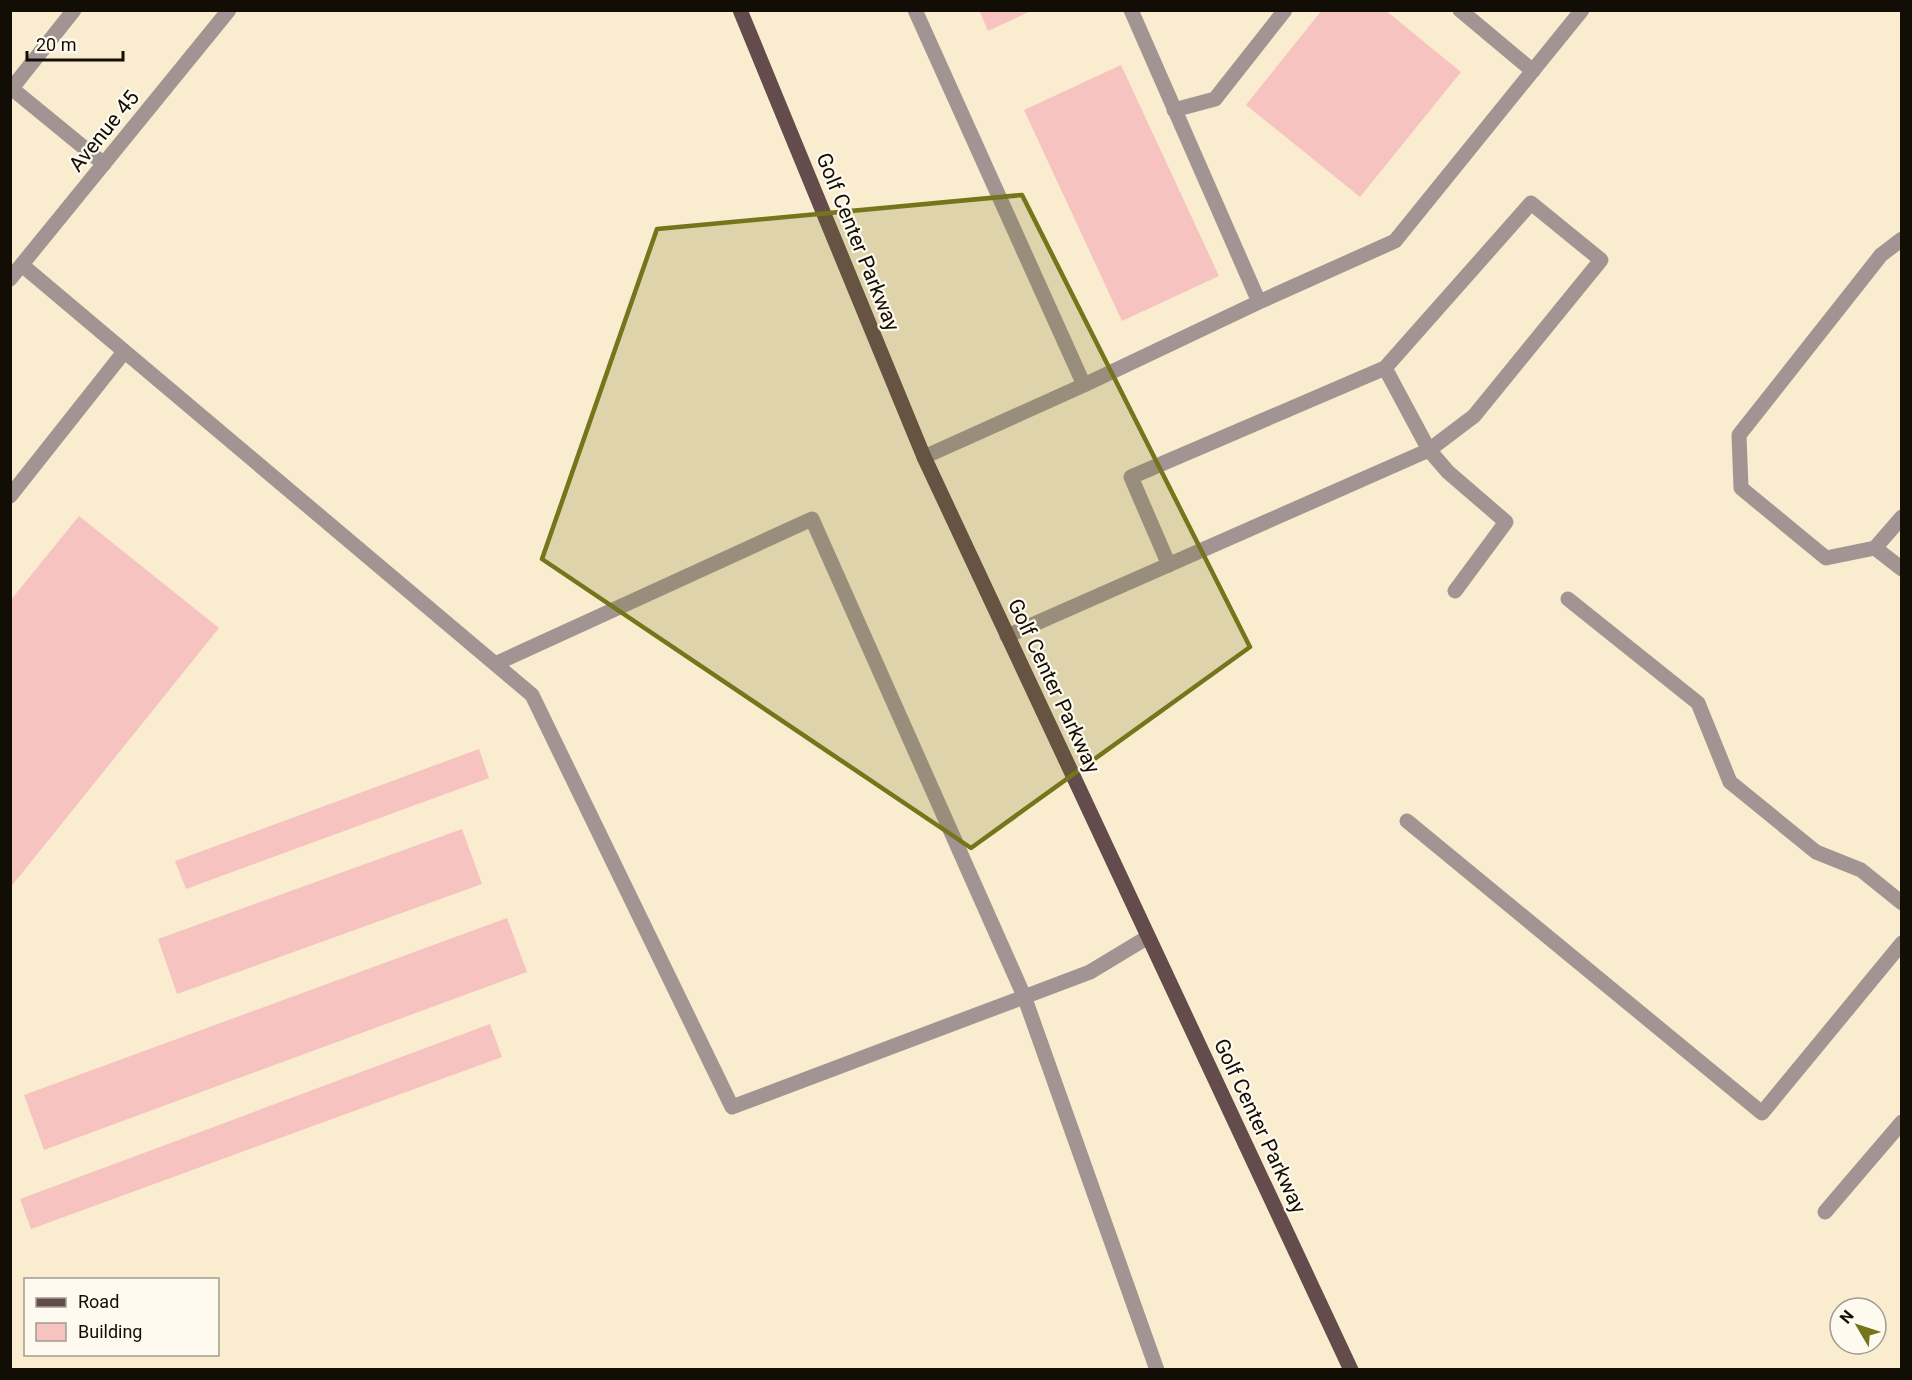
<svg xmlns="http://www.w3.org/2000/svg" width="1912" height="1380" font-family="Roboto,sans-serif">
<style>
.building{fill:#f6c3c0}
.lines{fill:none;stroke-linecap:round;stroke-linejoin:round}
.service{stroke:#a39494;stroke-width:15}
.tertiary{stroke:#a39494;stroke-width:15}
.primary{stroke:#644b4c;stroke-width:15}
.marked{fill:#75751b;fill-opacity:0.2;stroke:#75751b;stroke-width:4.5;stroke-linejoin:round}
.labels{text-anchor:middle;stroke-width:4.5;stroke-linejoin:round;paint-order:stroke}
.street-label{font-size:21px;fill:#120e05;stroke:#fffaef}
</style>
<rect width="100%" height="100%" fill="#f9eccf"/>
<!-- building -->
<path class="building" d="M979,10h54l-45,21z
M1322,10h63l76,62 -101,125 -114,-92z
M1121,65l98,211 -97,45 -98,-211z
M79,516l140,112 -209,260v-287z
M479,749l10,29 -303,111 -11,-28z
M462,829l20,55 -305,110 -19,-55z
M507,918l20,54 -483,178 -20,-55z
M490,1024l12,33 -471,172 -11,-30z"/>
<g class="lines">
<!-- service -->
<path class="service" d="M915,10l169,375 175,-83
M1131,10l128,292 136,-61 187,-231
M1460,10l73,61
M10,87l94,77
M12,88l62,-78
M1174,110l41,-11 70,-89
M1902,239l-21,16 -142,180 2,53 85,70 49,-10 27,-31
M22,265l510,430 200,412 358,-135 58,-35
M1385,368l44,82 19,22 58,50 -51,69
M924,457l160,-72
M10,496l114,-144
M1875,548l27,21
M1568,599l130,104 32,79 86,70 45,18 41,33
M1007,636l422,-186 45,-34 127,-156 -70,-57 -146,165 -254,109 38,88
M495,664l317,-145 212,477 133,374
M1407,821l355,292 140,-170
M1825,1212l77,-90"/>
<!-- tertiary -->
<path class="tertiary" d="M10,279l219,-269"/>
<!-- primary -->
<path class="primary" d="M740,10l184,447 427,913"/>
</g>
<!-- marked area -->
<path class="marked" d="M1022,195l228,452 -279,201 -429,-289 115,-330z"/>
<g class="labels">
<!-- street labels -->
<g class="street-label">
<text transform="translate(104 131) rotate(-51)" y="7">Avenue 45</text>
<text transform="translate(858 242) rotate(68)" y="7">Golf Center Parkway</text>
<text transform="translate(1054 686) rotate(65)" y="7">Golf Center Parkway</text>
<text transform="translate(1260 1126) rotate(65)" y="7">Golf Center Parkway</text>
</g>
</g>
<!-- border -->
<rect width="1912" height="1380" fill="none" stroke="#120e05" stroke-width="24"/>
<!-- legend -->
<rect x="24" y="1278" width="195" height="78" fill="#fffaef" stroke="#a09c91" stroke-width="1.5"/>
<rect x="36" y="1298" width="30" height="9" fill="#644b4c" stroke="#a09c91" stroke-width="1.5"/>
<text x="78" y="1308" font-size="18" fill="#120e05">Road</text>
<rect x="36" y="1323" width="30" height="18" fill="#f6c3c0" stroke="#a09c91" stroke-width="1.5"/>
<text x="78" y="1338" font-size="18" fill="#120e05">Building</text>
<!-- north arrow -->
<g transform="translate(1858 1326) rotate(309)"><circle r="28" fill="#fffaef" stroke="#a09c91" stroke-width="1.5"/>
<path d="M0-4.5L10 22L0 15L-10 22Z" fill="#75751b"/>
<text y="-9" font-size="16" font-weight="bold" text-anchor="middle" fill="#120e05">N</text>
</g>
<!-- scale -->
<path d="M27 51v9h96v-9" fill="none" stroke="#120e05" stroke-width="3"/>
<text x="36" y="51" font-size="18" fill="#120e05" stroke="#fffaef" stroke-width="4.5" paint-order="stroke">20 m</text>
</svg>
